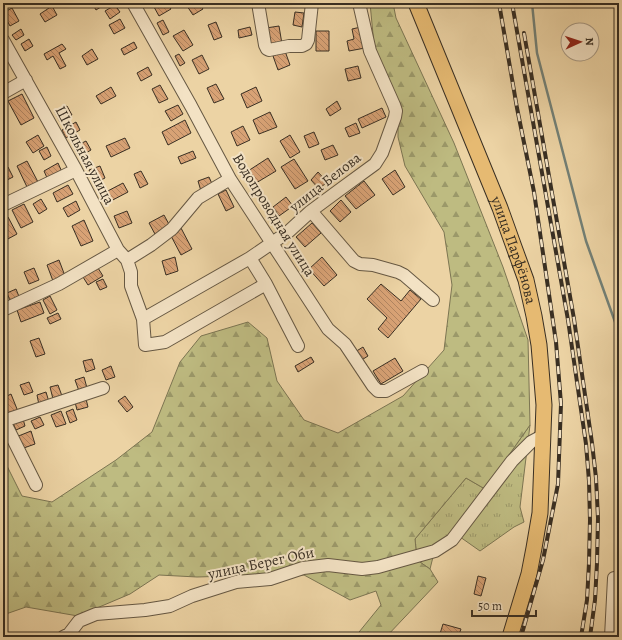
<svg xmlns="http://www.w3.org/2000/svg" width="622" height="640" font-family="Alegreya,serif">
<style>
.grass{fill:url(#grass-tufts);stroke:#7c7552}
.forest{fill:url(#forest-firs);stroke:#7c7552}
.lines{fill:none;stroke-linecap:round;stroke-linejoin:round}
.stream{stroke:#738076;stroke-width:2.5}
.building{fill:url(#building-back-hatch);stroke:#392f23}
.minor-casing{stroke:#665843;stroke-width:14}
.major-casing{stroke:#392f23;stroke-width:17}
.minor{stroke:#f3e2c4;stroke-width:12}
.major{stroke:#e6ba72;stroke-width:15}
.rail-casing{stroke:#392f23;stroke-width:4}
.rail{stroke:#f3e2c4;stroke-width:2.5;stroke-dasharray:8;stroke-linecap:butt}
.labels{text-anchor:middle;stroke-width:4;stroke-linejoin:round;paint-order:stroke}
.street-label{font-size:15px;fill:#392f23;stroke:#f3e2c4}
</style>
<defs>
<pattern id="grass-tufts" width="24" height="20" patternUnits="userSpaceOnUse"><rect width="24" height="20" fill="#bebb81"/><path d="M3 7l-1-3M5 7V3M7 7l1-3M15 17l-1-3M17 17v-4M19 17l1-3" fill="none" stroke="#9b9869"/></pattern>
<pattern id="forest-firs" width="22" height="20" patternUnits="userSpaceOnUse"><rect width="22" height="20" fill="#bebb81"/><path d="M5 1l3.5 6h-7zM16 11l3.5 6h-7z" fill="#9b9869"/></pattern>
<pattern id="building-back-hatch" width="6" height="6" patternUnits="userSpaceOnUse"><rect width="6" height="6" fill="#d8a275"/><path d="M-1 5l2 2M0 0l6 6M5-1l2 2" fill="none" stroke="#b08460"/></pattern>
</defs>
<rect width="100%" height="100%" fill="#ecd3a4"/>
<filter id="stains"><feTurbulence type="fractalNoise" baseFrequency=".005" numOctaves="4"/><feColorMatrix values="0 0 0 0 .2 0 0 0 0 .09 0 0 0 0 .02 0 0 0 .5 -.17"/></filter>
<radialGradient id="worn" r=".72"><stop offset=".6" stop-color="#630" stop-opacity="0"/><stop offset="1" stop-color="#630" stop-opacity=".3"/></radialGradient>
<!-- grass -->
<path class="grass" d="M530,425l-10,82 4,15 -10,5 -34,24 -27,-19 -17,13 -6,24 -13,-9 -2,-21 51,-61 19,11z"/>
<!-- forest -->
<path class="forest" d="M370,3h23l3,15 58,125 49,124 25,73 2,85 -45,64 -19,-11 -51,61 2,21 13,9 8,13 -52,55h-31l26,-32 -5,-14 -26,9 -46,-25h-41l-66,2 -38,-2 -29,19 -52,22 -52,-9 -23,8v-157l19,38 30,6 64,-42 36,-28 28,-70 21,-26 47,-14 19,16 10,43 27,39 34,13 65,-37 41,-46 8,-65 -8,-53 -39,-66 -7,-29v-28l-23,-54z"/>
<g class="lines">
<!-- stream -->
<path class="stream" d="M532,3l5,50 49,188 33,92"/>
</g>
<!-- building -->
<path class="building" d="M92,3h15l-11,7z
M161,3h6l4,6 -12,7 -5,-9z
M192,3h7l4,6 -10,6 -6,-9z
M115,5l5,7 -10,7 -5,-8z
M52,6l5,9 -12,7 -5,-8z
M12,8l7,13 -9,5 -7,-13z
M295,12l9,1 -2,14 -9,-2z
M120,19l5,9 -11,6 -5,-9z
M163,20l6,12 -6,3 -6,-12z
M216,22l6,15 -8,3 -6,-15z
M279,26l3,18 -13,3 -3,-19z
M250,27l2,8 -13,3 -1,-8z
M361,27l4,21 -16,3 -2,-10 7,-2 -2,-10z
M21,29l3,6 -8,5 -4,-5z
M184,30l9,15 -10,6 -10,-15z
M316,31h13v20h-13z
M29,39l4,7 -8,5 -4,-7z
M134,42l3,6 -13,7 -3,-6z
M62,44l4,5 -7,4 7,13 -6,3 -7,-13 -6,4 -3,-6z
M92,49l6,10 -11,6 -5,-9z
M285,51l5,14 -12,5 -5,-14z
M179,54l6,9 -5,3 -5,-10z
M202,55l7,14 -10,5 -7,-14z
M358,66l3,12 -13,3 -3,-12z
M148,67l4,8 -11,6 -4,-8z
M216,84l8,15 -10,4 -7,-15z
M160,85l8,14 -9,4 -7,-14z
M111,87l5,9 -15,8 -5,-8z
M256,87l6,14 -15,7 -6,-14z
M22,94l12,24 -13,7 -13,-24z
M337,101l4,8 -11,7 -4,-7z
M178,105l5,9 -12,7 -6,-10z
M67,106l5,9 -12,7 -5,-10z
M382,108l4,9 -24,11 -4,-9z
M270,112l7,15 -18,7 -6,-14z
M185,120l6,13 -23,12 -6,-13z
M76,122l4,8 -14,8 -4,-8z
M356,123l4,10 -11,4 -4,-9z
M243,126l7,14 -13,6 -6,-14z
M314,132l5,12 -10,4 -5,-12z
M38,135l6,11 -11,7 -7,-11z
M290,135l10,17 -10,6 -10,-17z
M125,138l5,10 -19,9 -5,-11z
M86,141l5,9 -12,7 -5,-10z
M333,145l5,10 -13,5 -4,-10z
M47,147l4,9 -7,4 -5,-9z
M193,151l3,7 -15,6 -3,-7z
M268,158l8,13 -20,12 -8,-12z
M294,159l14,22 -13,8 -14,-22z
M27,161l11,21 -11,5 -10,-21z
M58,163l4,9 -14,8 -4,-9z
M100,166l5,12 -10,5 -6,-13z
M8,167l5,10 -10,5v-12z
M395,170l10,17 -12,8 -11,-16z
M141,171l7,13 -8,4 -6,-14z
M318,172l9,10 -8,7 -8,-9z
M209,177l4,9 -12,5 -3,-10z
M364,181l11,14 -19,14 -11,-13z
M123,183l5,9 -21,11 -5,-9z
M68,185l5,9 -16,8 -4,-9z
M226,190l8,17 -8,4 -8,-17z
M286,197l7,9 -14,10 -6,-9z
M41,199l6,10 -8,5 -6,-10z
M341,200l10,12 -11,10 -10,-11z
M76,201l4,9 -12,7 -5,-9z
M24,204l9,18 -12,6 -9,-18z
M127,211l5,12 -13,5 -5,-12z
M164,215l7,13 -15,8 -7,-13z
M8,217l9,17 -11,6 -3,-6v-14z
M84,220l9,21 -12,5 -9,-20z
M312,223l9,10 -16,14 -9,-10z
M181,228l11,21 -11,6 -11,-21z
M175,257l3,14 -12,4 -4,-14z
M322,257l15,18 -13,11 -15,-17z
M59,260l6,16 -12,5 -6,-16z
M34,268l5,12 -10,4 -5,-12z
M98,268l5,8 -15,9 -5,-8z
M103,279l4,8 -7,3 -4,-8z
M381,284l20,17 9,-11 11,9 -33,39 -10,-9 9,-11 -20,-19z
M16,289l4,10 -9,4 -4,-10z
M50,296l7,14 -7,4 -7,-14z
M40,302l4,11 -23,9 -4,-12z
M58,313l3,6 -11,5 -3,-6z
M39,338l6,16 -9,3 -6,-16z
M363,347l5,9 -8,5 -5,-9z
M311,357l3,5 -16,10 -3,-6z
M395,358l8,13 -22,13 -8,-13z
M92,359l3,10 -9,3 -3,-11z
M111,366l4,11 -9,3 -4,-10z
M84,377l3,11 -8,3 -4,-11z
M29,382l4,10 -9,3 -4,-10z
M58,385l4,11 -9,3 -3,-12z
M46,392l3,10 -10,3 -2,-10z
M11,394l8,20 -11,4 -5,-12v-8z
M125,396l8,11 -6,5 -9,-11z
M86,399l2,8 -11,3 -2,-8z
M73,409l4,11 -7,3 -4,-11z
M61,411l5,13 -10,3 -5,-12z
M40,417l4,8 -9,4 -4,-8z
M23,419l2,7 -9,4 -3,-7z
M31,431l4,13 -14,5 -5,-12z
M478,576l8,2 -5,18 -7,-2z
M443,624l18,5 -3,8h-19z"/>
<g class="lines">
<defs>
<path id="minor" d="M133,3l58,103 39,73 98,150 17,15 28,42 5,5h8l36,-20
M258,3l7,42 2,4 2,1 20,-4h13l4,-2 2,-4 4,-37
M3,40l73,130 42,80 9,10 4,12v14l12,33 107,-61 38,-26 23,-21 27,-20 37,-27 7,-11 13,-36 1,-6 -2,-6 -24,-54 -11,-48
M3,93l23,-13
M3,205l73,-35
M311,211l43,50 6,3 13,1 25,7 6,3 29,25
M250,258l16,26 32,62
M127,260l24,-15 21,-16 26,-31 32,-19
M3,310l56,-26 59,-34
M143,319l2,26 20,-3 101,-58
M3,419l33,66
M3,421l100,-33
M63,637l6,-3 10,-13 17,-7 49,-4 25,-4 22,-10 44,-14 34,-3 33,-11 25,-3 34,4 16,-2 57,-16 17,-11 60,-79 19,-19 13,-7
M611,637l3,-59"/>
<g id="major">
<path id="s1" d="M416,3l84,205 14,39 12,33 8,36 5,29 5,60 -4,108 -6,35 -5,26 -19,63"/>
</g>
</defs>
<!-- minor casing -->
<use href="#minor" class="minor-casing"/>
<!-- major casing -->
<use href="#major" class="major-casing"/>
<!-- minor -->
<use href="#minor" class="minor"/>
<!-- major -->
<use href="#major" class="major"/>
<defs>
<path id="rail" d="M499,3l18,105 17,84 22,150 5,62 -3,80 -15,76 -22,77
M512,3l56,317 18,124 3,37 1,39 -1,43 -2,37 -6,37
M524,33l50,286 18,124 4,35 2,40 -1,45 -2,37 -5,37"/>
</defs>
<!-- rail casing -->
<use href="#rail" class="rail-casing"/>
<!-- rail -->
<use href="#rail" class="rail"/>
</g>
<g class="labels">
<!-- street labels -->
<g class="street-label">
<text transform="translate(85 155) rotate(62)" y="5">Школьная улица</text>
<text transform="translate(325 182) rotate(-38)" y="5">улица Белова</text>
<text transform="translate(274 215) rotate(58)" y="5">Водопроводная улица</text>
<text dy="5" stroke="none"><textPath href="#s1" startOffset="266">улица Парфёнова</textPath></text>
<text transform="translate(261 563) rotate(-12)" y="5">улица Берег Оби</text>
</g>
</g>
<!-- margin -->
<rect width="622" height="640" fill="none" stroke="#ecd3a4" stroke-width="16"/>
<rect x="4" y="4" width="614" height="632" fill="none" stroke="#392f23" stroke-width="2"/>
<rect x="8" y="8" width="606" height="624" fill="none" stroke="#392f23"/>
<!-- north arrow -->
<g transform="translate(580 42) rotate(87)"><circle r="19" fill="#f3e2c4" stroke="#a99a84"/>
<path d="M0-3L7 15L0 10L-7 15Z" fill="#8f2418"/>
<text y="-6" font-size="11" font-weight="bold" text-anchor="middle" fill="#392f23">N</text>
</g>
<!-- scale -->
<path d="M472 610v6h64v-6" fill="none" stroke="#392f23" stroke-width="2"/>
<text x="478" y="610" font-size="12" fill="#392f23" stroke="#f3e2c4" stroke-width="3" paint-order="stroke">50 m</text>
<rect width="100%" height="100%" filter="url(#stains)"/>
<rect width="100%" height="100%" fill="url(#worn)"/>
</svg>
